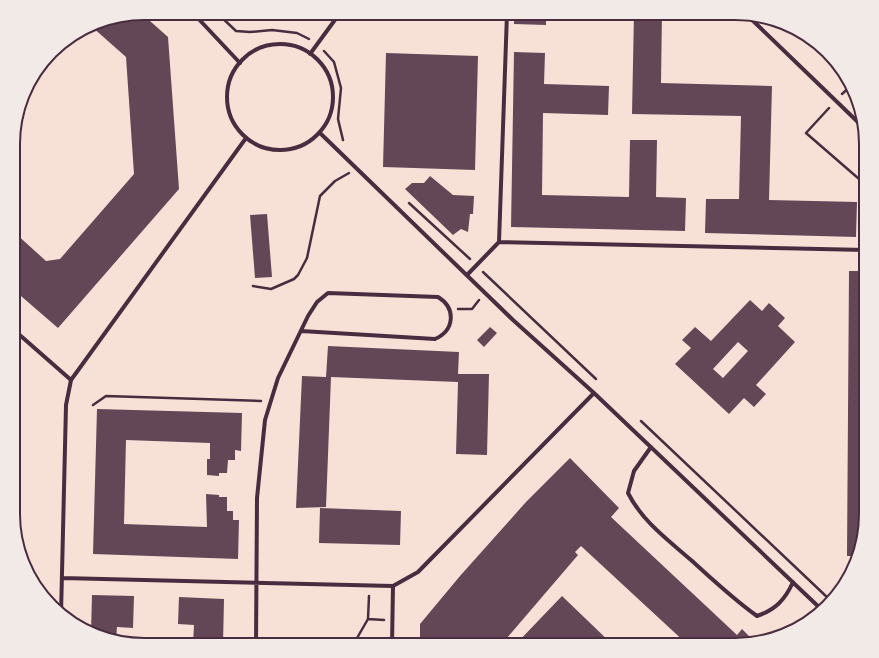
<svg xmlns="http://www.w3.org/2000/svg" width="879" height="658" font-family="'PT Sans',sans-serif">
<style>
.building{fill:#644757;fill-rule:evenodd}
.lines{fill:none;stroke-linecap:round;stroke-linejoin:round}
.path{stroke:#4a2c40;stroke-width:2.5}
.minor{stroke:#4a2c40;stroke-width:4}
.rim{fill:none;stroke:#4a2c40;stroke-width:2}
</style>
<rect width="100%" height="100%" fill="#f7e1d7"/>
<!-- building -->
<path class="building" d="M141,13l27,24 11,152 -121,139 -44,-38v-58l32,29 14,-2 74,-85 -8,-117 -35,-31 10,-6z
M514,13h32v12l-32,-1z
M634,13h28l-1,70 111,3 -3,114 88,2 -1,35 -151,-4 1,-34h33l2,-83 -109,-2z
M514,52l31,1 -1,31 65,2 -1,29 -65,-2 -1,82 87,2 1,-57h27l-1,57 30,1 -1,33 -174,-4z
M386,53l92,3 -3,114 -92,-3z
M430,176l23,19 21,1 -1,18h-3l-2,18 -7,-3 -8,6 -48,-46 7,-6h12z
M267,214l5,63 -17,1 -5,-63z
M849,271h17v252l-8,33h-11z
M750,300l12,11 7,-8 16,15 -7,8 17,16 -39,43 10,9 -12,13 -10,-9 -15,16 -54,-50 16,-16 -9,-8 13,-13 16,14zM738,342l10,9 -25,27 -10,-9z
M490,327l7,6 -13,14 -7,-7z
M328,346l131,6 -1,22h31l-2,81 -31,-1 2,-72 -127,-5 -5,130 -30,1 6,-132 24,1z
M97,409l145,4 -1,38 -6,-1v10h-7l-1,13h-8v3l-12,-1v-16h3v-16l-84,-3 -2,84 83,3 -1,-33 13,1v2h8v14h6v9h6l-1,39 -145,-5z
M570,458l49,50 -8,9 126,118 5,-6 12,12 -19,4h-47l-107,-99 -6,6 3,3 -77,90h-81v-21l40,-48 66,-74z
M320,508l81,3 -1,34 -81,-2z
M92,595l42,1 -1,32 -16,-1 -1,13 -25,-7z
M562,596l51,49h-98z
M179,597l45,2 -1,46h-30l1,-20 -16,-1z"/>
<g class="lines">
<!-- path -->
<path class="path" d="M217,13l19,18 14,1 22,-2 25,3 12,6
M324,51l10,11 7,26 -3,31 5,21
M842,94l10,-9
M829,108l-23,25 60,52
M409,203l61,56
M483,272l113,107
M253,286l18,3 23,-10 4,-4 9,-17 13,-62 15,-15 14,-8
M458,309h14l7,-9
M93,405l13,-9 155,5
M641,421l188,178
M369,596l-1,23 16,1
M829,599l6,-1
M353,645l15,-26"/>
<!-- minor -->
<path class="minor" d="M193,13l47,50
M746,14l116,112
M227 97a53 53 0 1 1 106 0a53 53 0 1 1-106 0Z
M310,54l30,-41
M320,133l193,187 81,73 228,217
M499,242l367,8
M467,275l32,-33 8,-229
M14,330l57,50
M651,447l-17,24 -6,22c14,28 40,47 63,67 21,19 42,39 66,56 18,-6 28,-16 36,-34
M62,578l331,8 25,-14 176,-179
M61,615l5,-210 5,-25 175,-242
M256,645l1,-147 8,-78 13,-42 30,-62 9,-14 11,-9 110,4c18,11 17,33 -3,42l-134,-8
M392,645l1,-59"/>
</g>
<!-- crop -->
<path d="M0 0H879V658H0ZM144 20H735A124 124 0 0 1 859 144V514A124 124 0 0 1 735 638H144A124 124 0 0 1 20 514V144A124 124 0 0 1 144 20Z" fill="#f1eae7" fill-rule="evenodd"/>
<path class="rim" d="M144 20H735A124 124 0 0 1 859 144V514A124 124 0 0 1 735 638H144A124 124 0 0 1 20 514V144A124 124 0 0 1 144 20Z"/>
</svg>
